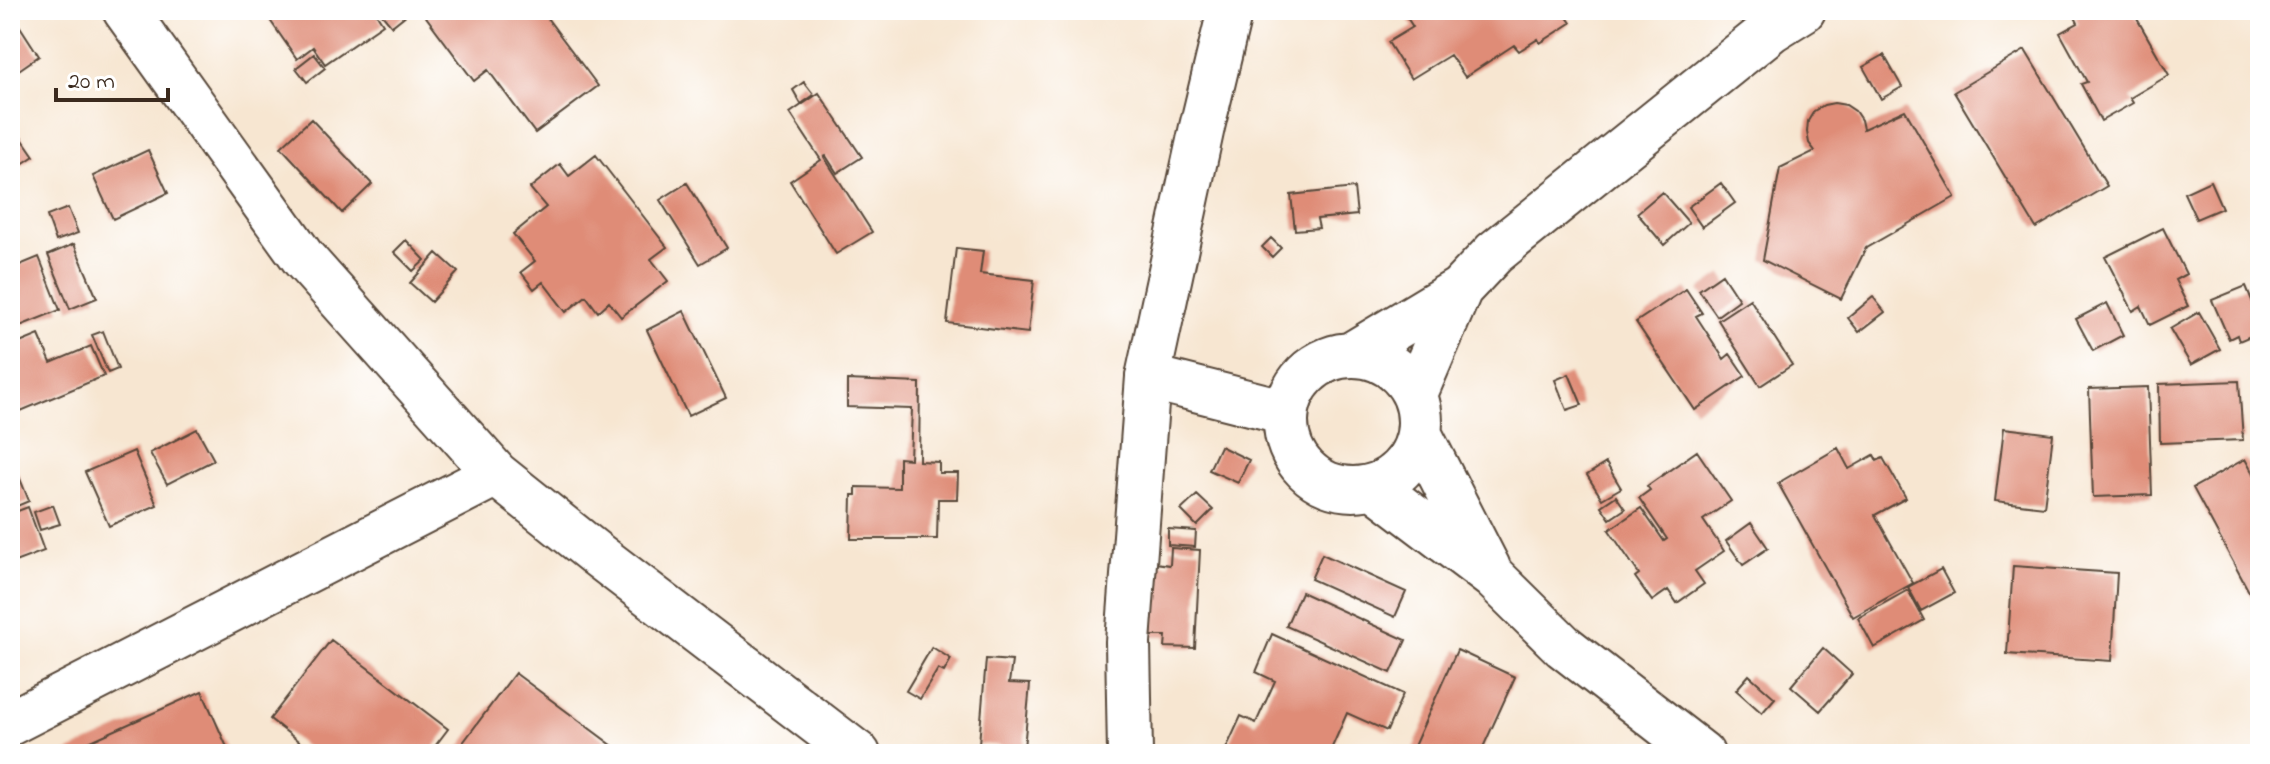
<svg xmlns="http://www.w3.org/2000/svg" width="2270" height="764" font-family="'Indie Flower',sans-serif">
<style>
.building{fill:#df8c77}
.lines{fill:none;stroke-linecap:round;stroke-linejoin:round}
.street-casing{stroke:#574639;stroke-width:48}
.secondary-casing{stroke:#574639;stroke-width:48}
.street{stroke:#fff;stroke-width:44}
.secondary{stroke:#fff;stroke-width:44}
</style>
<rect width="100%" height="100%" fill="#fff"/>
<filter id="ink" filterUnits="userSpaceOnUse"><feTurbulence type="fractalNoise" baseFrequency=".0125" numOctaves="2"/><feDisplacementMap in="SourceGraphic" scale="16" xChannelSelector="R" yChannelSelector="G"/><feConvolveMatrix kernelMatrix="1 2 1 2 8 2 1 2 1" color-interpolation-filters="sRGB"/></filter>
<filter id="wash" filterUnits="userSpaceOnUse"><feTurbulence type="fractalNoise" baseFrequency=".006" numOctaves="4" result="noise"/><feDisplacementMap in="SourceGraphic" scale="32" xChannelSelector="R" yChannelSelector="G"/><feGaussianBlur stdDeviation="1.8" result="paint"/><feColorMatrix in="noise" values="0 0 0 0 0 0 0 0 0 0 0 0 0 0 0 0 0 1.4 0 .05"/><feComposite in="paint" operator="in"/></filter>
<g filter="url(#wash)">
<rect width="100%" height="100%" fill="#f7e6d1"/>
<g id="blocks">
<!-- building -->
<path class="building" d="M269,10h105l9,14 -58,40 -12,-17 -16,12 -32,-46z
M388,10h24l-20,16 -10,-12z
M421,10h120l57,76 -63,47 -47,-63 -14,11z
M1402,10h160l9,13 -31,20 -2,-4 -19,12 -5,-6 -49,32 -15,-22 -39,24 -23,-37 25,-15z
M2088,10h35l1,2 8,-2 37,65 -39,23 3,5 -32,18 -20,-37 6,-2 -27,-49 18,-10 -3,-6z
M10,11l29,45 -26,18 -3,-4z
M2025,50l82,136 -71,42 -82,-136z
M314,54l11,14 -18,14 -11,-14z
M1884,55l18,32 -21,12 -18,-32z
M804,82l10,13 -13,9 -8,-14z
M819,93l43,64 -25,16 -11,-17 -2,1 48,75 -36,22 -46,-73 31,-21 -31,-47z
M1834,103l12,2 9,6 6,9 2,9 42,-19 50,87 -89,51 -25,51 -78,-39 17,-92 35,-17 -6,-8 -2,-11 1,-11 6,-10 10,-6z
M311,119l61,65 -30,29 -61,-66z
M10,121l24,35 -24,16z
M148,150l20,43 -55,26 -20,-43z
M596,155l71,92 -16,12 17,22 -47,36 -12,-15 -11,10 -12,-16 -20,16 -23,-30 -9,7 -13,-17 14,-11 -22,-27 33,-27 -16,-19 30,-24 9,12z
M2210,181l12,27 -26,11 -12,-26z
M687,183l40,65 -27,16 -40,-64z
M1721,183l14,20 -33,24 -14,-20z
M1354,188l3,27 -40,4 2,9 -24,2 -4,-35z
M1662,192l27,31 -25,22 -27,-32z
M68,208l10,25 -22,8 -9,-25z
M2163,228l23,46 -11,6 13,26 -38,19 -9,-19 -8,5 -28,-54z
M1271,238l10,10 -9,9 -10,-10z
M406,240l19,20 -12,11 -19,-19z
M74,244l23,54 -27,11 -22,-54z
M956,248l27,3 -3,23 54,6 -6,53 -81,-10z
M437,253l21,19 -27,30 -21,-19z
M39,257l21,53 -50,20v-61z
M1722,274l17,26 -22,16 -18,-26z
M2246,286l14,34v12l-21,9 -2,-6 -8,4 -17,-39z
M1686,289l16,24 -6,3 28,43 6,-5 15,22 -50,34 -59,-88z
M1873,297l12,15 -26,20 -11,-14z
M1750,299l42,66 -32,21 -42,-66z
M2107,303l16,32 -30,16 -17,-32z
M684,311l42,87 -38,18 -41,-86z
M2199,312l21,37 -29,16 -21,-36z
M103,331l15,38 -10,4 -16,-38z
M39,335l12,28 40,-17 13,30 -88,37 -6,-13v-53z
M1569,374l13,31 -15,5 -12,-30z
M847,380l73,3 -1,78 20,1v11h19l-1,26h-19l-1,40h-86l1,-44h4v-8l43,1v-30l11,1 2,-50 -65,-2z
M2239,381l4,59 -83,3 -1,-59z
M2148,387l4,108 -59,2 -4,-108z
M2004,428l49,6 -9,73 -49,-6z
M197,429l17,31 -47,24 -17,-31z
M1220,446l29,14 -11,23 -29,-13z
M1838,448l11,21 25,-14 3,6 6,-3 23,40 -31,17 38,68 -60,34 -75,-134z
M134,451l23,54 -48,21 -24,-54z
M1697,451l34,50 -28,19 21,31 -29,20 9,13 -27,19 -9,-13 -16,11 -17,-24 4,-3 -30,-44 32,-22 23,33 3,-2 -28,-41 11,-8 -3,-4z
M10,454l19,47 -19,8z
M2245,459l15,27v126l-67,-124z
M1606,463l15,25 -19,11 -15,-24z
M1197,495l16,15 -16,16 -16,-16z
M1616,496l9,13 -15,10 -9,-13z
M53,505l7,19 -20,6 -6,-18z
M28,507l16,44 -29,11 -5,-14v-34z
M1751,523l17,25 -25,17 -17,-24z
M1168,529l28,2 -1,16 -27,-2z
M1171,548l29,2 -5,98 -30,-1 1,-11h-15l4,-73 15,2z
M1322,554l84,38 -11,25 -84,-38z
M2013,566l104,7 -5,88 -105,-7z
M1941,569l13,24 -33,18 -13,-24z
M1908,590l16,30 -50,28 -16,-30z
M1301,592l105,48 -15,33 -105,-47z
M1272,634l131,60 -16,37 -40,-18 -18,41h-97l-7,-3 16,-35 15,7 19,-42 -19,-9z
M331,640l117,89 -19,25h-114l-45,-35z
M932,647l19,12 -7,13 -6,-3 -18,30 -14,-8z
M1823,648l29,26 -32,37 -29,-25z
M1457,650l58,27 -35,77h-66l-3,-1z
M986,659l26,2 -3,22 21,1 -6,64 -45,-4z
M515,673l102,76 -4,5h-146l-8,-6z
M1749,675l26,23 -13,15 -26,-23z
M202,691l28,63h-168z"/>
</g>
</g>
<g filter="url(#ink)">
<use href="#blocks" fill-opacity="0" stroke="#574639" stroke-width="2"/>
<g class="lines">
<defs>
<path id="street" d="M125,10l178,248 193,216 99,79 263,201
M1352,354l108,-65 34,-36 277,-223 32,-20
M1286 422a67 67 0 1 1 134 0a67 67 0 1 1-134 0Z
M1148,377l138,35
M1415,394l45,-105
M1420,435l68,133
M1374,487l119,90 70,69 139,108
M10,723l486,-249"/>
<path id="secondary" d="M1130,754l-2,-112 20,-265 54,-250 28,-117"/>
</defs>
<!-- street casing -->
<use href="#street" class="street-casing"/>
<!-- secondary casing -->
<use href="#secondary" class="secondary-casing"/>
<!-- street -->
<use href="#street" class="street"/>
<!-- secondary -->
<use href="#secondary" class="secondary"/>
</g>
</g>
<!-- margin -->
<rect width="2270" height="764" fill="none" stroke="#fff" stroke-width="40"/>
<!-- scale -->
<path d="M56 88v12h112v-12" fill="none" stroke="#3b2a1e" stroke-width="4"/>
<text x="68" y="88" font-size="24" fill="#3b2a1e" stroke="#ffffff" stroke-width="6" paint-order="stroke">20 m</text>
</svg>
